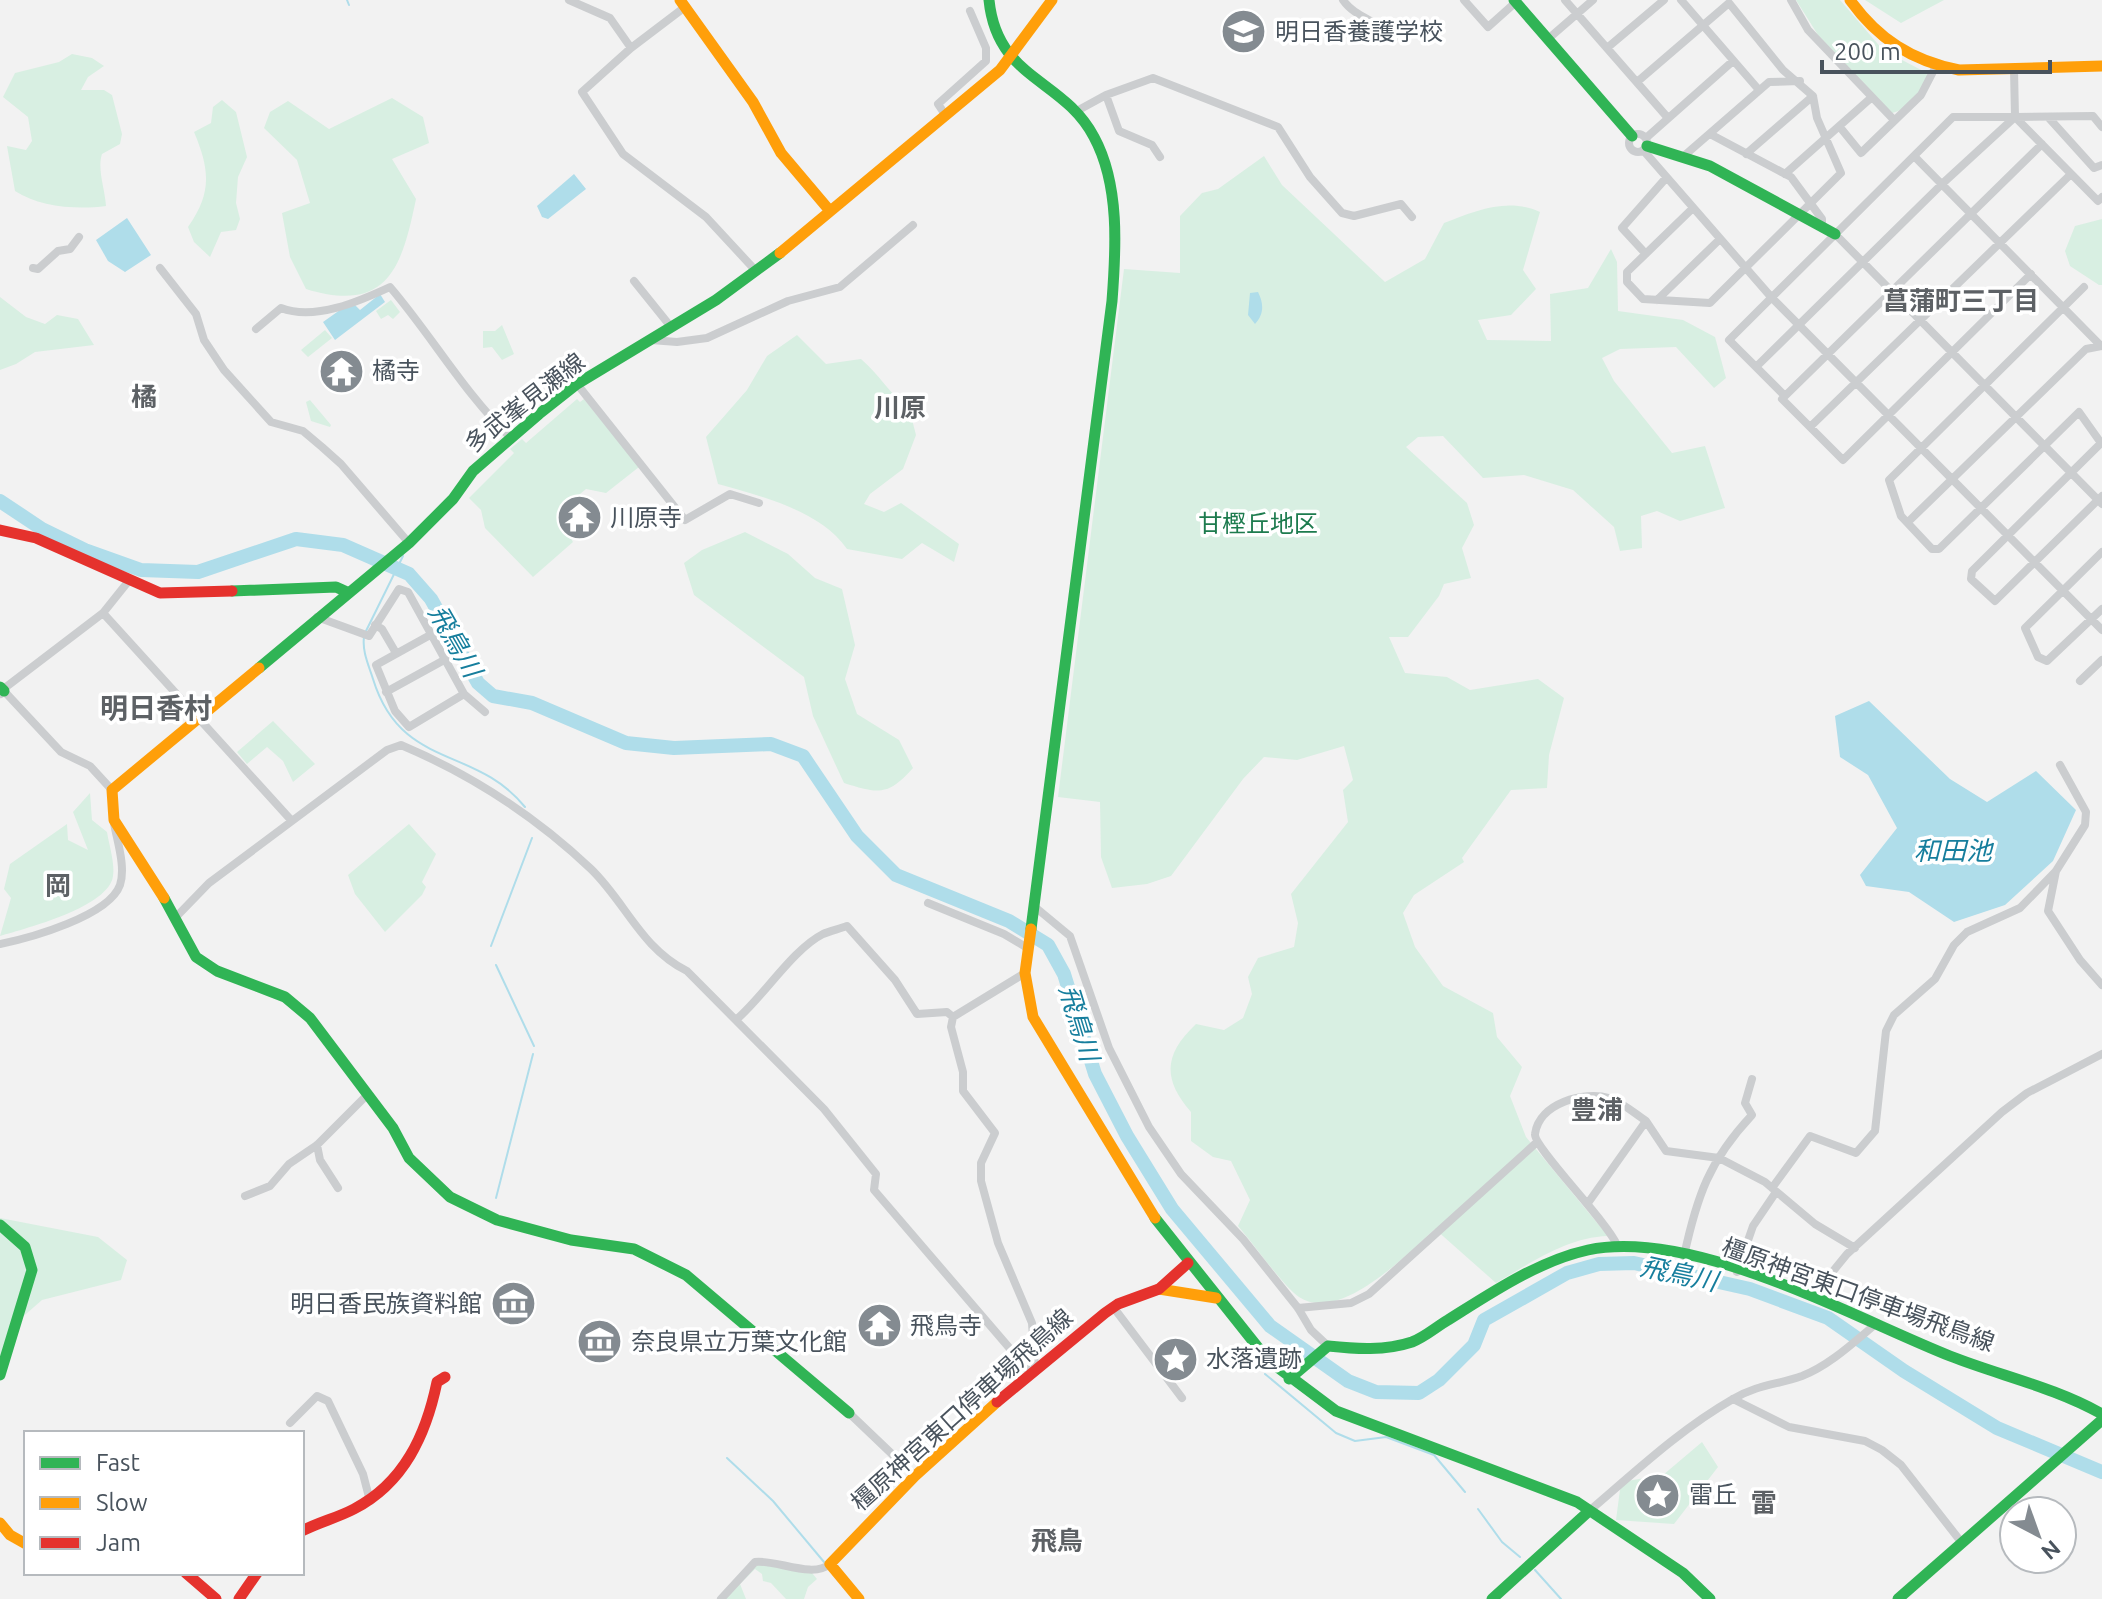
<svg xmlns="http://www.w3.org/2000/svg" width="2102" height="1599" font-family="Ubuntu,'Noto Sans JP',sans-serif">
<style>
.green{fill:#d8efe2}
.water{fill:#afddea}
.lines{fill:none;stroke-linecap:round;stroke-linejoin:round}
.stream{stroke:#afddea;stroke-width:2}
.river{stroke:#afddea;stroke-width:14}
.street{stroke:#cbcdcf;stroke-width:8}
.fast{stroke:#30b455;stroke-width:11}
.slow{stroke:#ff9f0a;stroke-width:11}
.jam{stroke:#e5322d;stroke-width:11}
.labels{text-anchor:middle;stroke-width:7;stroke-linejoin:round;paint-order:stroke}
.poi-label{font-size:24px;fill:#49535d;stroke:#fff;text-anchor:start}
.street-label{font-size:24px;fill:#49535d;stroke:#fff}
.park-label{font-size:24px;fill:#1d7b4e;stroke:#fff}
.neighbourhood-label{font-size:26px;font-weight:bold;fill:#5d6165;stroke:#fff}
.water-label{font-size:26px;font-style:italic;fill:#167e9d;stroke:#fff}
.quarter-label{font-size:28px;font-weight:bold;fill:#5d6165;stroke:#fff}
</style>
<rect width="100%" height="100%" fill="#f2f2f2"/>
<!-- green -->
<path class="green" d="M1796,0h44l43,50 42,22 4,5c-7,14 -22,33 -37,36l-74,-78z
M1865,0h79l-43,23z
M72,54l20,4 12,8 -16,11 -7,13h23l8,5 10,39 -2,10 -18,10c-5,15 3,35 4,52 -29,4 -67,1 -91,-15l-8,-45 19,4 6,-9 -4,-24 -25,-20 12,-24 44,-11z
M392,98l31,19 6,26 -37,16 24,40c-14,68 -28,115 -110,90l-16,-32 -8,-44 28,-10 -13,-43 -33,-32 6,-16 18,-11 41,28z
M222,100l14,12 11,45 -9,20 -2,26 4,16 -4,11 -15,2 -11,25 -16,-15 -6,-15c24,-34 22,-57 6,-95l17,-9 2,-16z
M1264,156l18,29 103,97 40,-23 19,-36c31,-12 64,-26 96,-11l-17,58 13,19 -25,26 -33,5 9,20 64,1 -1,-47 38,-6 23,-39 6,13 1,49 65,9 32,17 11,41 -12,10 -38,-41 -56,2 -18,9 12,23 58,72 33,-7 20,62 -45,13 -23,-10 -16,5 1,32 -22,3 -6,-24 -41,-37 -49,-15 -41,3 -40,-42 -25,1 -12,10 61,56 7,22 -12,23 9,30 -27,6 -5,12 -31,41h-19l16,36 42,4 23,13 68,-11 26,19 -15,57 -2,33 -36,2 -49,68 2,4 -50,33 -11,18 12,34 28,39 50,27 4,24 25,30 -12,29 16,41 82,99c-41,1 -77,27 -112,47l-61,-54c-28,25 -95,95 -136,68 -16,-11 -46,-54 -61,-71l12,-26 -19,-39 -18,-4 -22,-16v-29c-29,-33 -27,-58 5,-88l28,6 19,-12 9,-24 -4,-17 10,-19 36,-11 4,-24 -7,-29 57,-72 -5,-32 10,-10 -9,-34 -47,14 -33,-3 -21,22 -72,97 -24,8 -35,4 -11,-31 -1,-55 -42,-5 66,-528 56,4v-57l22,-23 16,-4z
M2102,219v66h-3l-29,-19 -5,-15 10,-25z
M0,297l26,20 19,7 12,-9 21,4 16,26 -59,7 -19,12 -16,6z
M391,300l9,12 -7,7 -5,-4 -7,4 -5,-8z
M502,325l12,29 -12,6 -10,-13 -9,1v-17h12z
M325,330l7,8 -24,19 -7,-7z
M797,335l29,29 35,-5c19,16 28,35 48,49l7,27 -13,34 -33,25 -6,10 20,8 17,-9 58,41 -5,18 -32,-19 -20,16 -55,-10c-26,-38 -86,-53 -129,-65l-12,-47 41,-47 20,-34z
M577,399l3,3 4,-3 55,68 -33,26 -20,-4 -29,24 16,29 -40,35 -48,-49 -4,-18 -12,-12 45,-45 -4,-4 12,-10 4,4z
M310,400l21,25 -1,2 -19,-6 -5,-19z
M745,532l43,22 27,24 27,11 13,56 -10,34 12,35 42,26 14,28c-25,28 -34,26 -69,15l-31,-67 -9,-39 -110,-82 -10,-32 18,-13z
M273,721l42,43 -22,18 -10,-21 -16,-14 -20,17 -10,-12z
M90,793l2,27 15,12c2,13 8,31 6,44 -4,31 -86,52 -113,60l11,-38 -7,-9 6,-25 57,-40 1,16 20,10 -15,-38z
M409,824l27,30 -14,28 4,5 -4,8 -37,37 -30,-38 -7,-19z
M0,1218l98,19 29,23 -6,20 -79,20 -24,21 -18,55z
M1702,1442l16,25 -44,57 -58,-4 5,-38 42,-7z
M756,1564l56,9 5,6 -9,8 -4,12h-18l-15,-16 -8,-2 -1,-7 -7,-5 -15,15 6,15h-21z"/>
<!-- water -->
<path class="water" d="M574,174l12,15 -38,30 -6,-2 -5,-11z
M127,218l24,37 -26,17 -17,-11 -12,-21z
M1258,292c6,12 6,22 -3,32l-7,-9 2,-22z
M380,294l5,8 -50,38 -12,-18 24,-17h8l5,5z
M1869,701l81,78 37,23 49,-31 40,39 -23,51 -48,44 -51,17 -45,-30 -43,-6 -6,-11 37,-47 -29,-53 -28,-18 -5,-41z"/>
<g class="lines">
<!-- stream -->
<path class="stream" d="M347,0l2,5
M366,631l37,-75
M364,637c-2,15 5,29 9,42 28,91 102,66 152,128
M491,946l41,-108
M496,965l38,81
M496,1198l37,-144
M1265,1374l71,59 19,8 31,-4 48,18 31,37
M727,1458l46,43 51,61
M1478,1509l24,33 18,15
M1535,1570l26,29"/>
<!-- river -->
<path class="river" d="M0,501l42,28 43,21 56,20 57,2 98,-33 47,6 66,29 22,25 47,84 15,13 39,7 94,40 48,5 97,-4 32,12 54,80 39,39 113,46 39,24 16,29 31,100 32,62 45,73 98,117 78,55 28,11 43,1 20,-13 35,-35 10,-25 83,-47 32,-9 35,-1 116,26 78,29 76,53 93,57 105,44"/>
<!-- street -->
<path class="street" d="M569,0l41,18 21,30
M1343,0c13,19 37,20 51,39
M1464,0l24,27 28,-25
M1565,0l103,118
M1681,0l78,90
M1791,0l17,30 86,90
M685,7l-54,41 -49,44 41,62 83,63 50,54
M1548,39l45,-39
M1607,48l57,-48
M2014,69l1,48 83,84 4,-4
M1637,82l92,-79 54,67 30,26 4,22 24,55 -131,130 -67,-4 -16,-17v-10l66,-64
M1106,95l13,36 33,14 8,12
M1075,112l31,-17 47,-17 125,49 32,50 32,36 12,3 47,-12 11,13
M946,116l-8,-12 48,-43v-13l-16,-37
M2015,117h-62l-224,223 56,56 257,-252
M2048,117l46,51 8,-3
M1839,126l22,27 60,-58 15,-29
M1710,134l81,43 31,42v8
M1629 143a9 9 0 1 1 18 0a9 9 0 1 1-18 0Z
M1646,138l87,-77
M1643,150l129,148 330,332
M1746,154l67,-58
M1685,155l84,-73 31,-1
M1914,156l187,190
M1785,174l87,-77
M1835,234l267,270
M1645,253l-23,-25 44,-50
M33,268l5,1 20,-18 12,-2 9,-12
M160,268l36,46 8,26 20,30 47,52 32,9 19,16 19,17 68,79
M634,281l37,46
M2084,287l-195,193 12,36 31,33h7l140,-137 22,31 -129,128 -1,8 24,22 107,-105
M1657,300l63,-61
M256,329l25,-21c34,13 79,-7 109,-21 42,49 74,106 121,151
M651,340l26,2 30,-4 81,-37 52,-14 73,-62
M1756,367l186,-183 73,-67 78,-1 9,11
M577,384l108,136 45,-26 29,9
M1785,396l-3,3 61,61 188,-186
M1810,427l261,-253
M1908,522l178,-173 16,-3
M2102,552l-77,76 13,29 9,4 55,-52
M103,613l188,207
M317,617l52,19 30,-47 9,3 56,102 21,18
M375,625l7,4 14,24
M432,634l-56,31 19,46 14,16 55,-33
M2080,681l22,-21
M2,690l101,-77 24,-30
M386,692l60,-33
M1,694l3,-3 57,61 29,14 22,24
M2056,871l-8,40 32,49 22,25
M928,903l76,31 25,15
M1035,907l35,29 39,112 40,79 32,47 62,65 55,69 13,22 17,16
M176,917l33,-34 178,-133 14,-5c71,30 134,71 190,124 35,34 50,79 96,102l137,138 52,65 -2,16 156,182
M0,944c30,-6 109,-28 120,-59 6,-18 -3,-44 -6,-62
M953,1017l-2,10 12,45v19l32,42 -14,30v18l17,62 34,80 3,45
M953,1017l72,-44
M737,1019c26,-22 56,-70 86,-85 7,-3 16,-5 24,-8l48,54 22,34 30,-2 6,5
M1646,1121l20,30 53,7 46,24 50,42 40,24
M317,1145l3,15 18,28
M1772,1188l38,-52 46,17 19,-22 11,-100 8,-16 41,-36 19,-34 13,-13 53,-24 36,-37 29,-46 1,-13 -26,-47
M245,1196l25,-10 19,-22 28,-19 50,-50
M1588,1203l58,-82c-12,-8 -24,-19 -37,-23 -25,-7 -70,5 -74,36 -2,13 72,87 82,111
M1684,1256c13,-60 25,-95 68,-141l-7,-12 7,-24
M1737,1272l16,-46 23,-34
M1812,1297l35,-43 155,-142 25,-19 75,-39
M1114,1308l68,90
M1298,1308l53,-5 18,-9 167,-151
M1733,1399l56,28 76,14 17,9 19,15 61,78
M849,1413l66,63
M290,1423l27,-27 11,5 35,73 7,27
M1588,1512c47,-40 91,-82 145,-113 26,-15 44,-14 69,-23 28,-11 52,-34 75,-53
M721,1599l34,-37c21,-3 57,17 75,2"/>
<!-- fast -->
<path class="fast" d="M989,0c8,80 74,78 105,137 26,48 22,112 18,164l-81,628
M1514,0l118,136
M1647,146l63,20 125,68
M232,591l104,-4 11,5
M259,668l150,-125 44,-44 20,-28 66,-57 38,-30 139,-84 64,-47
M0,687l4,4
M164,898l32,59 21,14 68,26 25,21 83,110 16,30 41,39 47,23 74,20 63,9 52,26 163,138
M1155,1218l113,142 68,51 241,91 106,71 27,26
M0,1225l25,22 7,23 -32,105
M1289,1379l39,-33c28,3 57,5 84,-4 13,-5 24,-15 36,-22 43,-27 90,-59 140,-70 106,-22 264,67 362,106 51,20 104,31 152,58
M1492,1599l96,-87
M1898,1599l204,-179"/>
<!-- slow -->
<path class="slow" d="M680,0l73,102 28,51 49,58
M1850,0c28,39 62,61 109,70l143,-4
M780,253l220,-183 52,-70
M164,898l-50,-78 -2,-30 147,-122
M1031,929l-6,44 8,44 122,201
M1159,1289l57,9
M0,1523l10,12 16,9
M859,1599l-29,-35 85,-88 82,-74"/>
<!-- jam -->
<path class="jam" d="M0,530l36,8 124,55 72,-2
M997,1402l108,-89 13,-9 41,-15 29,-26
M302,1531c17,-9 35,-13 52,-22 50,-26 72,-74 83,-127l8,-5
M186,1573l30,26
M239,1599l18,-26"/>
</g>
<!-- icons -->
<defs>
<symbol id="school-disc" viewBox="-11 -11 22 22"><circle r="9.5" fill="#848b91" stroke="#fff"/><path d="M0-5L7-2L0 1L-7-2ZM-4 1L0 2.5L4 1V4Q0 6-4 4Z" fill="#fff"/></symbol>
<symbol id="temple-disc" viewBox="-11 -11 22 22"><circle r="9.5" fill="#848b91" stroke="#fff"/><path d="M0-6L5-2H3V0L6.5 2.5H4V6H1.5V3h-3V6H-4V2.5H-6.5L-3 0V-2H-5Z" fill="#fff"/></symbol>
<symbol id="museum-disc" viewBox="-11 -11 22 22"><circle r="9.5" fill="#848b91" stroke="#fff"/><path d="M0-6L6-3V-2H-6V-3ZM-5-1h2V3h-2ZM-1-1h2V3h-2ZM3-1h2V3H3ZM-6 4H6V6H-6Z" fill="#fff"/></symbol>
<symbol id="sight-disc" viewBox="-11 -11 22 22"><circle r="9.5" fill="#848b91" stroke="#fff"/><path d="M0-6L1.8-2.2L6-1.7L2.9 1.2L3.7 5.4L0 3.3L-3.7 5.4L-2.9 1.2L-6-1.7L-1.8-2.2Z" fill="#fff"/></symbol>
</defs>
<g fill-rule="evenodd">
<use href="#school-disc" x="1218" y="6" width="51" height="51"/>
<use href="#temple-disc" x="316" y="346" width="51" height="51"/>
<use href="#temple-disc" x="554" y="492" width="51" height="51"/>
<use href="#museum-disc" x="488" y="1278" width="51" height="51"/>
<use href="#temple-disc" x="854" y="1300" width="51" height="51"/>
<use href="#museum-disc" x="574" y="1316" width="51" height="51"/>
<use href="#sight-disc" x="1150" y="1334" width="51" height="51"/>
<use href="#sight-disc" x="1632" y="1470" width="51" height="51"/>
</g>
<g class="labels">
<!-- poi labels -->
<g class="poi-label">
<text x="1275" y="40">明日香養護学校</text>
<text x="372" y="379">橘寺</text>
<text x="610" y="526">川原寺</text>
<text x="482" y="1312" text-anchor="end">明日香民族資料館</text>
<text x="910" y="1334">飛鳥寺</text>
<text x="631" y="1350">奈良県立万葉文化館</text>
<text x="1206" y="1367">水落遺跡</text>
<text x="1689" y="1503">雷丘</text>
</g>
<!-- street labels -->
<g class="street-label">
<text transform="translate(525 403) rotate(-38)" y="8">多武峯見瀬線</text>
<text transform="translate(1858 1295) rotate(20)" y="8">橿原神宮東口停車場飛鳥線</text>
<text transform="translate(962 1410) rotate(-42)" y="8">橿原神宮東口停車場飛鳥線</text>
</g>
<!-- park labels -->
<g class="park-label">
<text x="1258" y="532">甘樫丘地区</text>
</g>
<!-- neighbourhood labels -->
<g class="neighbourhood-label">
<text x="1961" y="310">菖蒲町三丁目</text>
<text x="144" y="406">橘</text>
<text x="900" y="417">川原</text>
<text x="58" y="895">岡</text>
<text x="1597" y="1119">豊浦</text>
<text x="1764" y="1512">雷</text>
<text x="1057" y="1550">飛鳥</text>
</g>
<!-- water labels -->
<g class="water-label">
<text transform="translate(455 641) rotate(60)" y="9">飛鳥川</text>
<text x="1953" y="860">和田池</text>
<text transform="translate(1079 1023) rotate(73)" y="9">飛鳥川</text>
<text transform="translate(1679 1274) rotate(12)" y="9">飛鳥川</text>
</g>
<!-- quarter labels -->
<g class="quarter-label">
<text x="156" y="718">明日香村</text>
</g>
</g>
<!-- legend -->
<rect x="24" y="1431" width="280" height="144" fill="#ffffff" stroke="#b6babe" stroke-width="2"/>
<rect x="40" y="1457" width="40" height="12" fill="#30b455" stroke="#b6babe" stroke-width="2"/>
<text x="96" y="1471" font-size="24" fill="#49535d">Fast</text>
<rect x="40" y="1497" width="40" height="12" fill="#ff9f0a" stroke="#b6babe" stroke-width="2"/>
<text x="96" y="1511" font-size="24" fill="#49535d">Slow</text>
<rect x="40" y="1537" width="40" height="12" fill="#e5322d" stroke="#b6babe" stroke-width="2"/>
<text x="96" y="1551" font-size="24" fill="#49535d">Jam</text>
<!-- north arrow -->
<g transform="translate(2038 1535) rotate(139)"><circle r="38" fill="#ffffff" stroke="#b6babe" stroke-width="2"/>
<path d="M0-6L14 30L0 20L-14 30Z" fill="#848b91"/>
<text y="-12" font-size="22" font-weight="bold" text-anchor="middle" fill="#49535d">N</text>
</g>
<!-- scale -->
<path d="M1822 60v12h228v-12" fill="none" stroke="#49535d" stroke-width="4"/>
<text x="1834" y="60" font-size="24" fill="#49535d" stroke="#ffffff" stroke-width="6" paint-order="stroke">200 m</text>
</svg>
